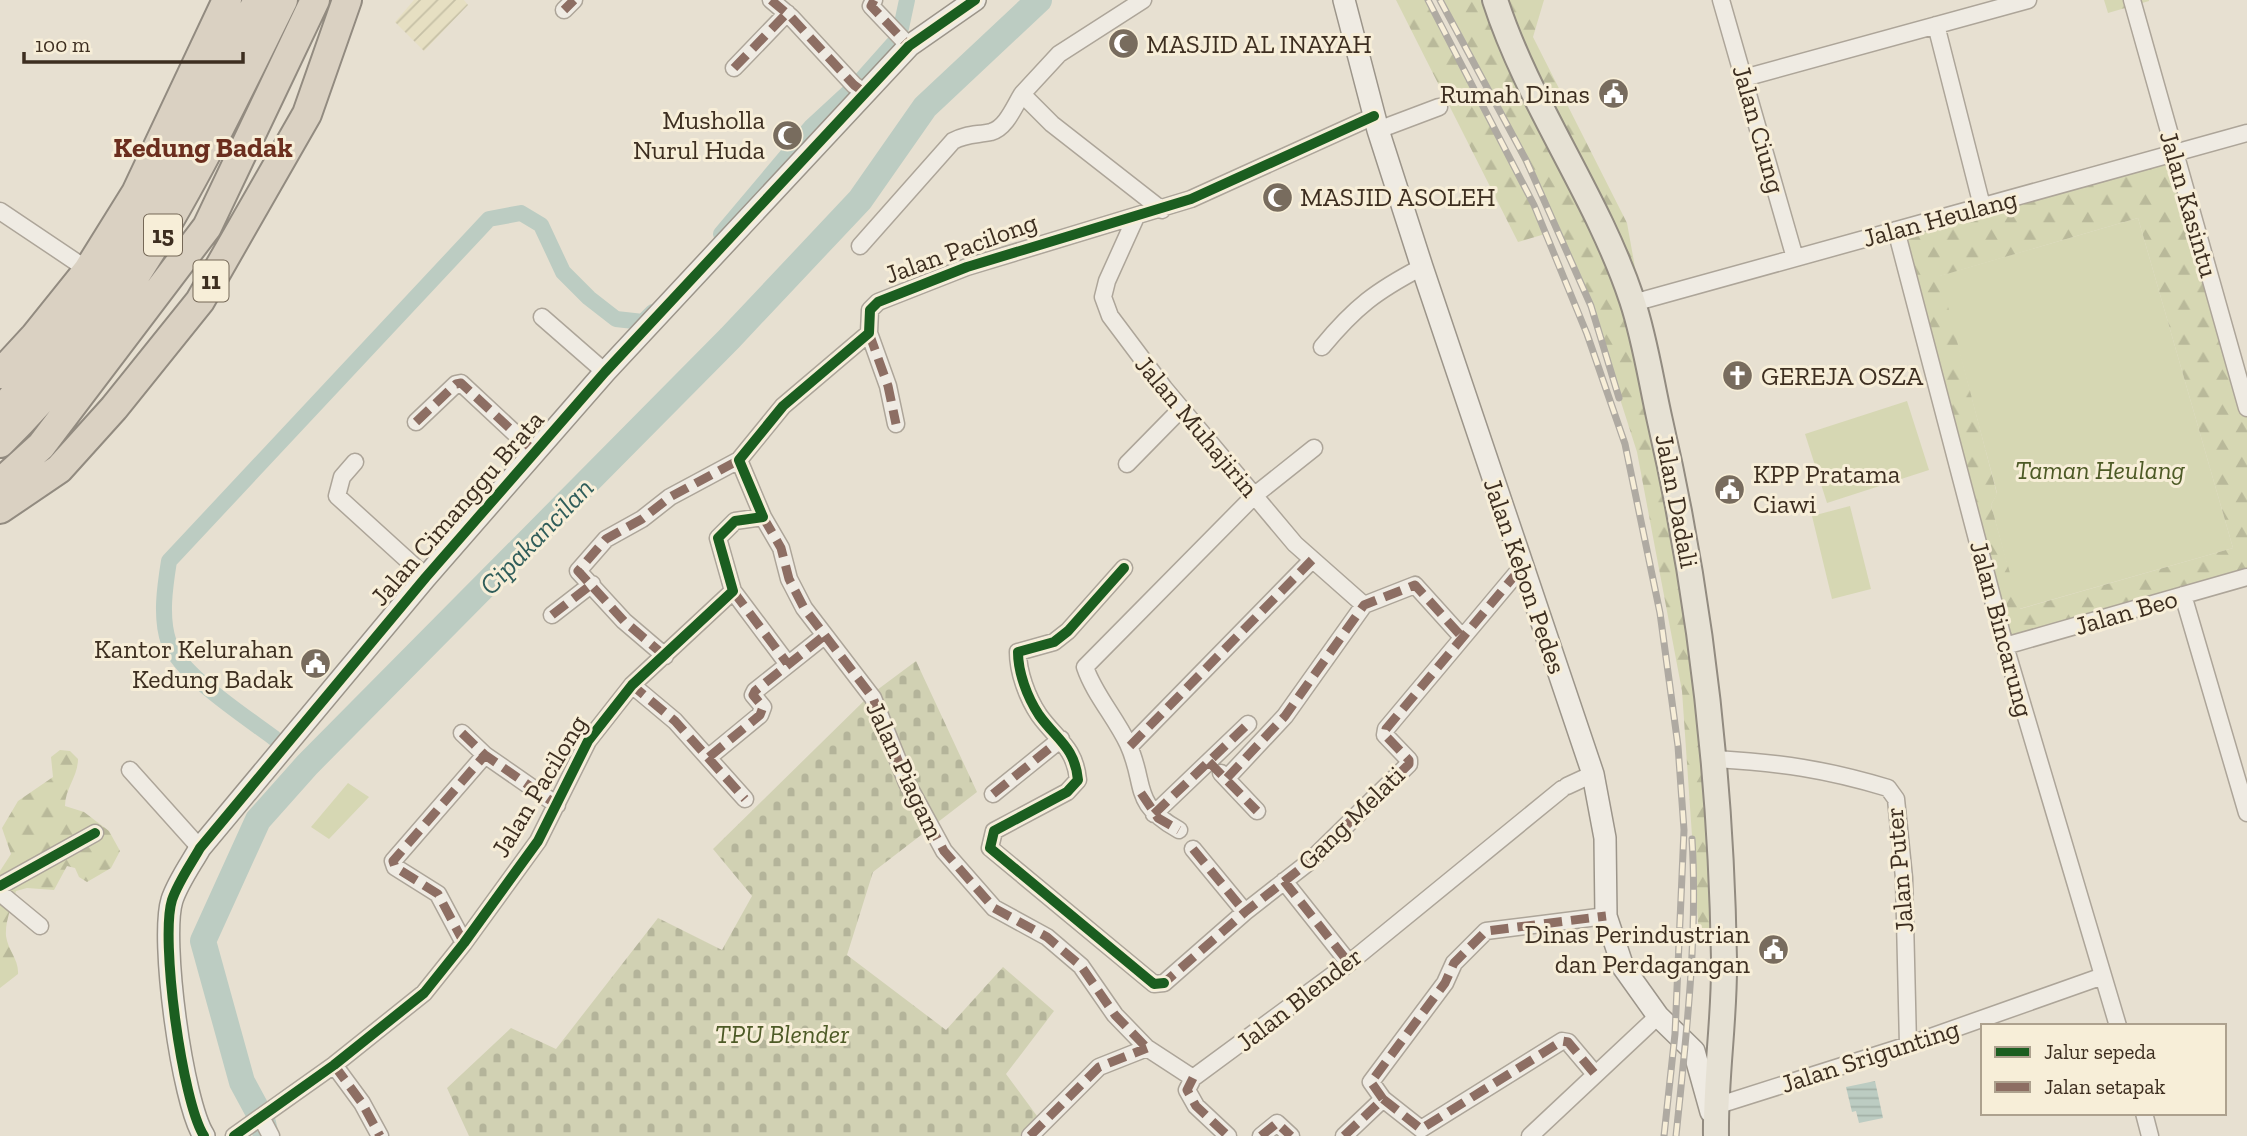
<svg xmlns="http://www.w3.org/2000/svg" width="2247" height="1136" font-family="'Zilla Slab',serif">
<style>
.farmland{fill:url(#farmland-furrows)}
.green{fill:#d6d7b3}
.forest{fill:url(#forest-firs);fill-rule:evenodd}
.cemetery{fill:url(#cemetery-stones)}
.water{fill:url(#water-rules)}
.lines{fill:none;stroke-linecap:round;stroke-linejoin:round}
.canal{stroke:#bcccc2;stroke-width:16}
.river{stroke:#bcccc2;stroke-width:26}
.street-casing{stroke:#ada599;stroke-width:19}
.secondary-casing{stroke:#9c958a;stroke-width:24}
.primary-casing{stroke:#928b80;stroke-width:28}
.highway-casing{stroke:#928b80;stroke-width:32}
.street{stroke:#efebe3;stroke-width:16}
.secondary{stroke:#efebe3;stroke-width:21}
.primary{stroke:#e6e1d4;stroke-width:24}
.highway{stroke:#dad1c2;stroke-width:28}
.rail-casing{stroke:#afaaa2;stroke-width:7}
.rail{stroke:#f7eed8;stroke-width:4.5;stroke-dasharray:13;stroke-linecap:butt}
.quiet{stroke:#8d6e63;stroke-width:9;stroke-dasharray:18 9;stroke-linecap:butt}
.cycleway-casing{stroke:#f7eed8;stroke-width:15}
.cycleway{stroke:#1b5e20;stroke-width:10}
.labels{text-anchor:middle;stroke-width:6;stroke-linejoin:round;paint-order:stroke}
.shield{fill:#f7eed8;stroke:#756857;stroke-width:2}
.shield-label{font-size:24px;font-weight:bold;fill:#3d2e20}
.poi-label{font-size:26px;fill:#3d2e20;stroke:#f7eed8;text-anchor:start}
.street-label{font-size:26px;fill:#3d2e20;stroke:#f7eed8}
.park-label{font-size:26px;font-style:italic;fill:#4d5a26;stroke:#f7eed8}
.neighbourhood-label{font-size:28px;font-weight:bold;fill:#6b2e1e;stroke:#f7eed8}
.water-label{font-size:28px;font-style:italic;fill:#2f5d5a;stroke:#f7eed8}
</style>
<defs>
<pattern id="farmland-furrows" width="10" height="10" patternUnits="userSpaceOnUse" patternTransform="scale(1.75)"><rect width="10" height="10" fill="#e6dfc2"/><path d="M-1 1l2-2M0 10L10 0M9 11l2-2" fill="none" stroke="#c6c0a6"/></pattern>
<pattern id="forest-firs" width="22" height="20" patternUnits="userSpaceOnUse" patternTransform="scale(1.75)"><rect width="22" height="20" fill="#d6d7b3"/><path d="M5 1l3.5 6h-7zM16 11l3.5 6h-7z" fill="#b9b99a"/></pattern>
<pattern id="cemetery-stones" width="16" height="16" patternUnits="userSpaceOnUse" patternTransform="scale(1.75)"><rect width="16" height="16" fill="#d1d1b3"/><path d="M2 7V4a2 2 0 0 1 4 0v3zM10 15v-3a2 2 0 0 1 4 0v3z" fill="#b4b49a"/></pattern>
<pattern id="water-rules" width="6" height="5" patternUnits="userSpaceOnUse" patternTransform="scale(1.75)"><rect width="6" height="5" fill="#bcccc2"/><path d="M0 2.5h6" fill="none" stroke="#a2b0a6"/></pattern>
</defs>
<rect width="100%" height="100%" fill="#e7e0d1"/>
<!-- farmland -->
<path class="farmland" d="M414,0h50l4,5 -44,46 -29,-29z"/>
<!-- green -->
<path class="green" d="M2138,218l95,330 -214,61 -28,-104 6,-12 -58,-217z
M1907,401l22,69 -102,33 -22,-69z
M1850,506l21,83 -39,10 -20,-83z
M348,783l21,14 -40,42 -18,-12z"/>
<!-- forest -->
<path class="forest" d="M1396,0h31l54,100 64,134 -27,8z
M1440,0h104l-11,37 94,186 46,255 50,450 -24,9 -17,-246 -45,-239 -49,-153 -39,-86z
M2104,0h45v1l-41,12z
M2183,150l64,245v182l-242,69 -109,-416zM2138,218l95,330 -213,61 -29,-104 6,-11 -57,-218z
M60,750l10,1 8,8c0,18 -13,29 -13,47l19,6 25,19 11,20 -9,17 -24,14 -8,-5 -4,-9 -8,-2 -13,24 -27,-2 -11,3c-4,16 -11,29 -10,45 2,15 13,23 12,38l-18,14v-117l11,-17 -9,-26 16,-27 35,-24 -2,-20z"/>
<!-- cemetery -->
<path class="cemetery" d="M916,661l61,131 -104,80 -26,83 99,75 57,-63 51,44 -48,63 31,42 -17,20h-551l-22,-48 64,-60 45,21 102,-131 64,32 30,-54 -39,-47 156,-153z"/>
<!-- water -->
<path class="water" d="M1875,1081l8,37 -24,5 -3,-12 -4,1 -6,-25z"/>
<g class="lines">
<!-- canal -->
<path class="canal" d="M901,28l6,-28
M861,80l32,-36
M721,234l90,-107 39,-36
M274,738c-28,-21 -93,-63 -105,-95 -9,-25 -4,-57 0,-82l320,-342 32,-6 20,12 22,47 26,26 27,21 27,3 10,-10"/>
<!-- river -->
<path class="river" d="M266,1136l-4,-17 -20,-37 -39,-141 55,-121 49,-55 423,-427 130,-138 65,-93 114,-107"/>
<defs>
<path id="street" d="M771,0l20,17 63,68 11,8
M874,0l-3,6 38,40
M1143,0l-84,54 -37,40 30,30 110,86
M1721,0l74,258
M2132,0l115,408
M564,10l10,-10
M1936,25l46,181
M734,68l53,-55
M1744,78l284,-78
M1378,130l61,-23
M0,211l88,59
M1135,219l-28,62 -4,16 7,19 54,72 131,156 69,61
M1896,230l109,416 113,380
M860,246l93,-105c12,-7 24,-6 38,-9 15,-4 23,-25 31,-38
M1633,303l614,-170
M542,317l63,55
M869,333l19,53 8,38
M1322,347c33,-40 54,-56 100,-80
M416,422l40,-38 5,-1 74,69
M355,462l-13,15 -5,19 89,81
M1127,464l54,-55
M763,517l18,31 8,31 15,29 69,90 34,85 37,68 50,57 53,29 34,29 34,49 32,33 46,30 156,-115 213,-174
M1124,568l-56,63 -14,11 -36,10c0,20 9,45 21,63 17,24 36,32 39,65l-11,12 -73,39 -4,17 164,136 10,-1 81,-71 64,-50 100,-98v-4l-24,-25 1,-6 135,-161
M733,591l54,72
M2183,595l64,218
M552,615l40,-31
M2005,646l242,-69
M665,656l-41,-35 -46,-50 28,-32 36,-20 28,-22 69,-37
M632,685l43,36 70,78
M462,733l23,22 72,50
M1130,746l182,-186
M709,757l51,-42 3,-8 -10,-12 2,-4 69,-55
M1716,759c65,4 109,10 172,29l8,11 8,79 4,167
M130,770l70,78
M1221,773l36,38
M1227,778l58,-62 79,-111 51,-20 47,52
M1567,786l26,-12
M993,794l68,-55
M1154,814l94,-90
M1179,830c-49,-27 -32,-45 -51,-86 -12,-26 -34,-50 -43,-77l170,-172 59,-47
M1193,849l52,63
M1284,881l65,82
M0,886l95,-53
M0,893l40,33
M464,943l-26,-49 -43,-27 -2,-6 92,-106
M334,1065l28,38 18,33
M1193,1078l-6,12 9,16 32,30
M1383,1099l38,30 141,-88 6,1 27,32
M1716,1106l192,-61 195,-69
M2144,1113l6,23
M262,1119l9,17
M234,1136l100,-71 90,-72 40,-50 74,-102 50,-100 44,-56 101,-94 -15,-53 17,-17 28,-4 -24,-57 44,-54 86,-73 1,-23 8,-8 89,-35 224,-68 183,-83
M1030,1136l69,-69 48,-19
M1261,1136l16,-13 14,13
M1344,1136l39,-37 -12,-17 74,-99 9,-20 32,-32 120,-15
M1530,1136l128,-120"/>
<path id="secondary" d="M1344,0l34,130 44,137 171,507 12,64 1,78 17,51 35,49 36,35 17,61
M204,1136c-22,-34 -44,-198 -32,-236 6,-18 19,-36 28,-52l226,-271 179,-205 304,-326 66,-46"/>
<path id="primary" d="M1495,0c34,105 102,195 137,300 13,39 19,81 28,121 41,178 61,356 64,538 1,59 -9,118 -8,177"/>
<path id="highway" d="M0,374l35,-38 53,-66 48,-77 91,-193
M0,413l96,-120 58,-91 104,-202
M0,443c132,-129 203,-280 283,-443
M0,483l41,-37 166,-219 108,-227
M0,509l59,-40 55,-61 86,-107 107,-187 40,-114"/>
</defs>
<!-- street casing -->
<use href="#street" class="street-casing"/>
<!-- secondary casing -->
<use href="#secondary" class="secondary-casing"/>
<!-- primary casing -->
<use href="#primary" class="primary-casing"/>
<!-- highway casing -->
<use href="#highway" class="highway-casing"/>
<!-- street -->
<use href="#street" class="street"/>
<!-- secondary -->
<use href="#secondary" class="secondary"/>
<!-- primary -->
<use href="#primary" class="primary"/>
<!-- highway -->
<use href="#highway" class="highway"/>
<defs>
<path id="rail" d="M1428,0l106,205 53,129 38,110 35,169 18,133 6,84 -9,204 -11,102
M1440,0l86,160 65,146 28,92
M1676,1136c10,-98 22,-199 16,-297"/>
</defs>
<!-- rail casing -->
<use href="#rail" class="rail-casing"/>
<!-- rail -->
<use href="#rail" class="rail"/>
<!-- quiet -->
<path class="quiet" d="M771,0l20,17 63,68 11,8
M874,0l-3,6 38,40
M564,10l10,-10
M734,68l53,-55
M869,333l19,53 8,38
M416,422l40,-38 5,-1 74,69
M763,517l18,31 8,31 15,29 69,90 34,85 37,68 50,57 53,29 34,29 34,49 32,33
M733,591l54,72
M552,615l40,-31
M665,656l-41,-35 -46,-50 28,-32 36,-20 28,-22 69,-37
M634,683l-2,2 43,36 70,78
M462,733l23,22 72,50
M1130,746l182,-186
M709,757l51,-42 3,-8 -10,-12 2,-4 69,-55
M1209,762l48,49
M1227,778l58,-62 79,-111 51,-20 47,52
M1141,793l17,25 21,12
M993,794l68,-55
M1154,814l94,-90
M1193,849l52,63
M1284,881l65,82
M464,943l-26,-49 -43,-27 -2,-6 92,-106
M1159,983h5l81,-71 64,-50 100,-98v-4l-24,-25 1,-6 135,-161
M334,1065l28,38 18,33
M1193,1078l-6,12 9,16 32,30
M1383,1099l38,30 141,-88 6,1 27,32
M1030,1136l69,-69 48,-19
M1261,1136l16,-13 14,13
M1344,1136l39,-37 -12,-17 74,-99 9,-20 32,-32 120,-15"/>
<defs>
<path id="cycleway" d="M1124,568l-56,63 -14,11 -36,10c0,20 9,45 21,63 17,24 36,32 39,65l-11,12 -73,39 -4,17 164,136 10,-1
M0,886l95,-53
M204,1136c-22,-34 -44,-198 -32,-236 6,-18 19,-36 28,-52l226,-271 179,-205 304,-326 66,-46
M234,1136l100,-71 90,-72 40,-50 74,-102 50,-100 44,-56 101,-94 -15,-53 17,-17 28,-4 -24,-57 44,-54 86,-73 1,-23 8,-8 89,-35 224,-68 183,-83"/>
</defs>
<!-- cycleway casing -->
<use href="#cycleway" class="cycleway-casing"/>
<!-- cycleway -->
<use href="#cycleway" class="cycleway"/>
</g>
<!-- icons -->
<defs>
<symbol id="mosque-disc" viewBox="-11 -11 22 22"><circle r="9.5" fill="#786c5e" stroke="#f7eed8"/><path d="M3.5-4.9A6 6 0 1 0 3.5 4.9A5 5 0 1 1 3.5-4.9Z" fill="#fff"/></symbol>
<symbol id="civic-disc" viewBox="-11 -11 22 22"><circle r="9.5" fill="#786c5e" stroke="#f7eed8"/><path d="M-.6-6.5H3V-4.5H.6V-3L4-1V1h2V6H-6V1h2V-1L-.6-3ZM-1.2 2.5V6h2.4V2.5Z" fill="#fff"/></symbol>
<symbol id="church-disc" viewBox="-11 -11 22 22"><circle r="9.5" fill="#786c5e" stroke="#f7eed8"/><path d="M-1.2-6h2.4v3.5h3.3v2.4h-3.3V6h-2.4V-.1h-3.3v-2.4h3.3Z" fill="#fff"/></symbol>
</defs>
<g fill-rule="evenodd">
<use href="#mosque-disc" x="1106" y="26" width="35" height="35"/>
<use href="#civic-disc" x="1596" y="76" width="35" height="35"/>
<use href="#mosque-disc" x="770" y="118" width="35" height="35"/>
<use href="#mosque-disc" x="1260" y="180" width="35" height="35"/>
<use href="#church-disc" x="1720" y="358" width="35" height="35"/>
<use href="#civic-disc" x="1712" y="472" width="35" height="35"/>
<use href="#civic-disc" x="298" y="646" width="35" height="35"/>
<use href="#civic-disc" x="1756" y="932" width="35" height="35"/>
</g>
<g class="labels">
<!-- shield labels -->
<g class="shield">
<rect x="144" y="214.5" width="38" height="41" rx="5"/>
<rect x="193.5" y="260.5" width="35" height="41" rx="5"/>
</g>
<g class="shield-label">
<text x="163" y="243">15</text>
<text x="211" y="289">11</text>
</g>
<!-- poi labels -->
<g class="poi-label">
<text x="1146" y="53">MASJID AL INAYAH</text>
<text x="1590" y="103" text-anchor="end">Rumah Dinas</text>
<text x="765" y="129" text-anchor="end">Musholla<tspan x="765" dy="30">Nurul Huda</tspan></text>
<text x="1300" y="206">MASJID ASOLEH</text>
<text x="1761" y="385">GEREJA OSZA</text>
<text x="1753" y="483">KPP Pratama<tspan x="1753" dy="30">Ciawi</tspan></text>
<text x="293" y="658" text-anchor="end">Kantor Kelurahan<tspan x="293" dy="30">Kedung Badak</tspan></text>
<text x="1750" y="943" text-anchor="end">Dinas Perindustrian<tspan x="1750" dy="30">dan Perdagangan</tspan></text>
</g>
<!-- street labels -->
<g class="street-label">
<text transform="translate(1759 129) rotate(74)" y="9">Jalan Ciung</text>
<text transform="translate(2189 204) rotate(74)" y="9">Jalan Kasintu</text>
<text transform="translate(1940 218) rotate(-15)" y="9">Jalan Heulang</text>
<text transform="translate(961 248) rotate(-20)" y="9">Jalan Pacilong</text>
<text transform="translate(1197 426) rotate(50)" y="9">Jalan Muhajirin</text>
<text transform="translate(1677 501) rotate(79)" y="9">Jalan Dadali</text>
<text transform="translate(457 508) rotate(-49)" y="9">Jalan Cimanggu Brata</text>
<text transform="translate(1525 576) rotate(71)" y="9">Jalan Kebon Pedes</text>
<text transform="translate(2126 612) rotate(-16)" y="9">Jalan Beo</text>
<text transform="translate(2002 629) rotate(75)" y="9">Jalan Bincarung</text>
<text transform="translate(905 770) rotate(65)" y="9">Jalan Piagam</text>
<text transform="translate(539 786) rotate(-59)" y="9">Jalan Pacilong</text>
<text transform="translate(1351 818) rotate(-44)" y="9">Gang Melati</text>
<text transform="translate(1899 870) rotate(-95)" y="9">Jalan Puter</text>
<text transform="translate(1299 999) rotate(-38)" y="9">Jalan Blender</text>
<text transform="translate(1870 1056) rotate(-18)" y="9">Jalan Srigunting</text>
</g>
<!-- park labels -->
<g class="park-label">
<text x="2100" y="479">Taman Heulang</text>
<text x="782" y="1043">TPU Blender</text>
</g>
<!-- neighbourhood labels -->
<g class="neighbourhood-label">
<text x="203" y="157">Kedung Badak</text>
</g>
<!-- water labels -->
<g class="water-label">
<text transform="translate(536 536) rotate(-46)" y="10">Cipakancilan</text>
</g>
</g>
<!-- legend -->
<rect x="1981" y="1024" width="245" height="91" fill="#f7eed8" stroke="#ada18e" stroke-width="2"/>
<rect x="1995" y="1047" width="35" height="10" fill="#1b5e20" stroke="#ada18e" stroke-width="2"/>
<text x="2044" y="1059" font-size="21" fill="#3d2e20">Jalur sepeda</text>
<rect x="1995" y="1082" width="35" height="10" fill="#8d6e63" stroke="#ada18e" stroke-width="2"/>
<text x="2044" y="1094" font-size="21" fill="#3d2e20">Jalan setapak</text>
<!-- scale -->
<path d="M24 52v10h219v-10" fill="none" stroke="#3d2e20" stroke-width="3.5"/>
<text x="35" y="52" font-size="21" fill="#3d2e20" stroke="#f7eed8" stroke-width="5" paint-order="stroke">100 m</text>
</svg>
